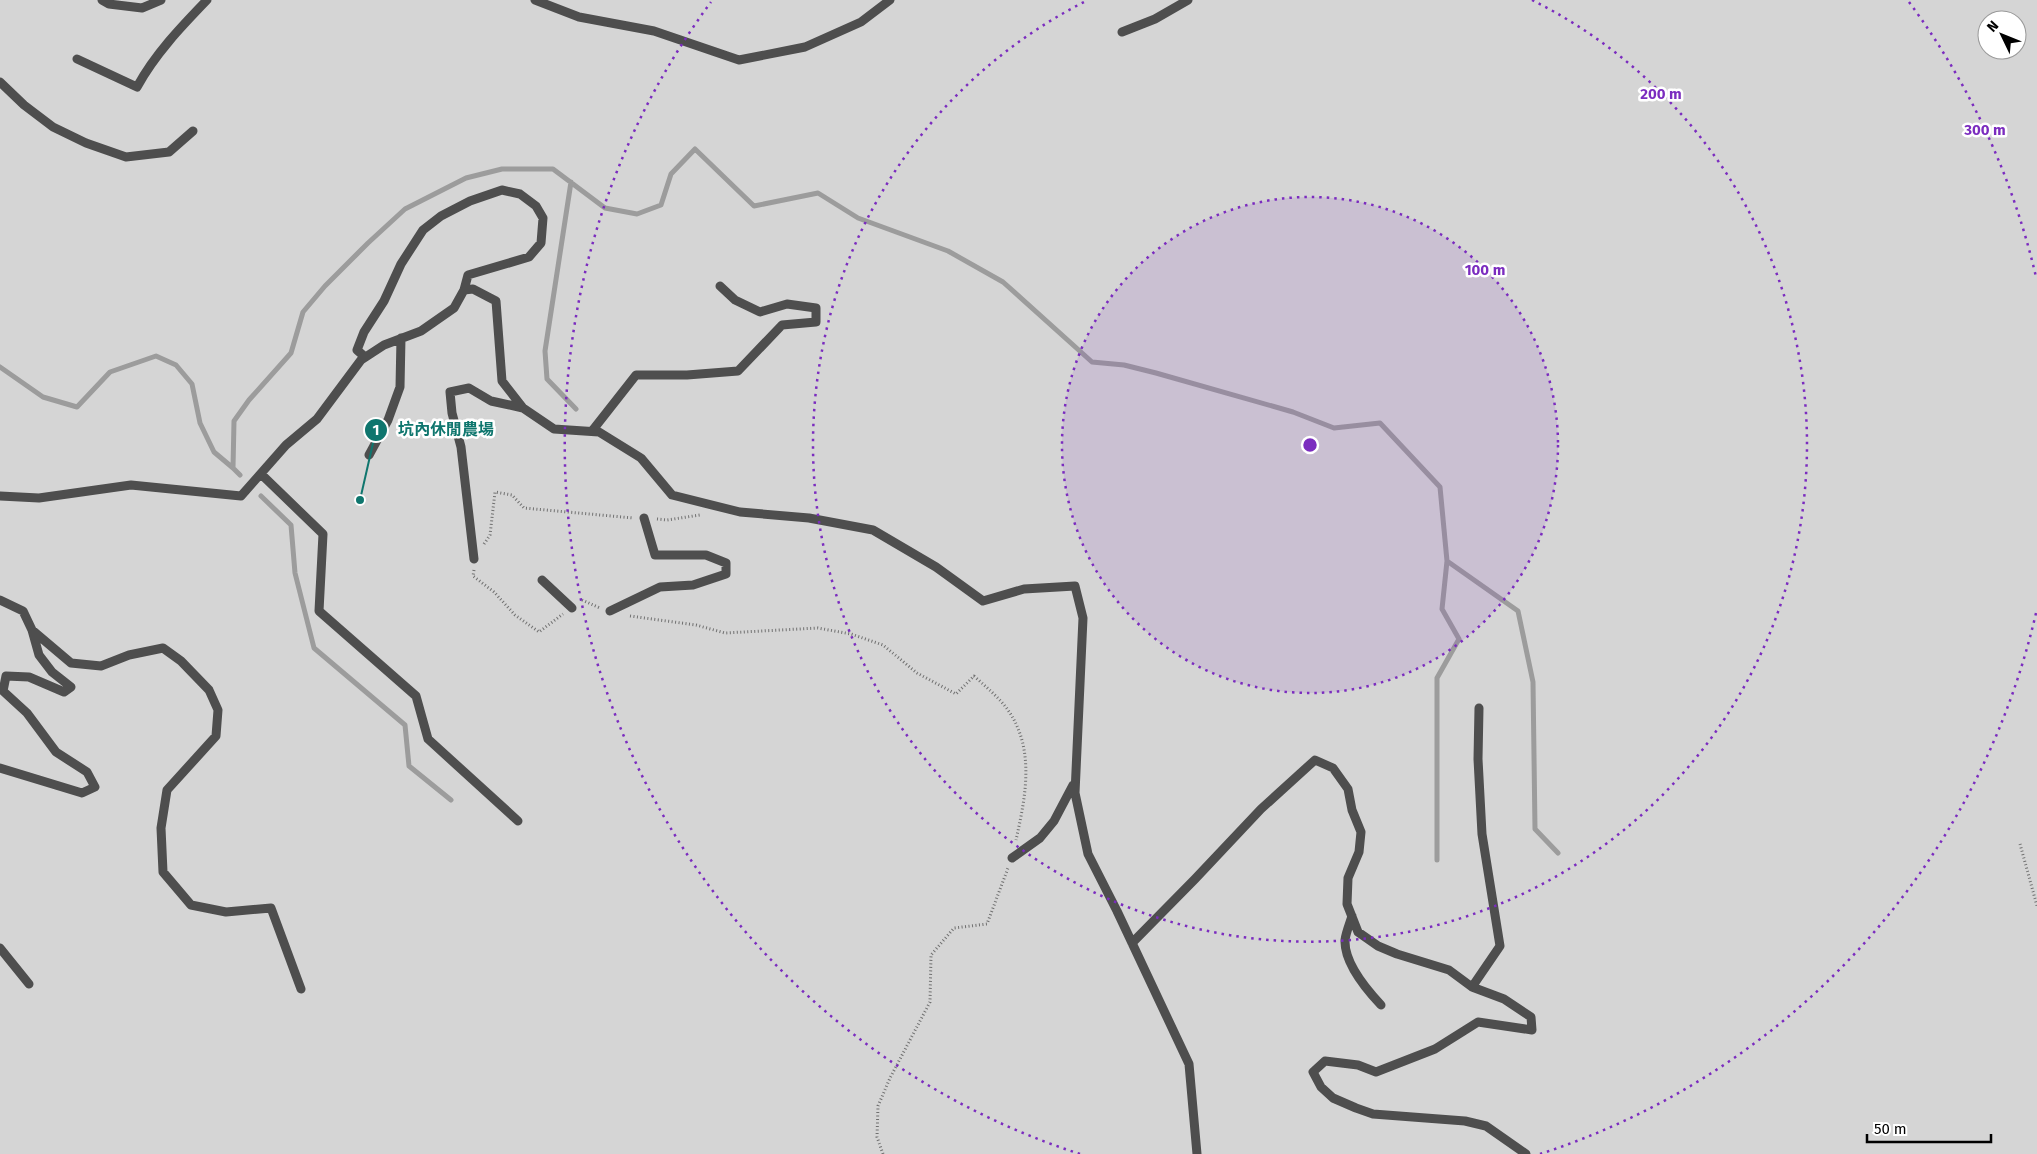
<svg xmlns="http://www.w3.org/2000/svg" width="2037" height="1154" font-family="'Fira Sans','Noto Sans TC',sans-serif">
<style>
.green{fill:#d5d5d5;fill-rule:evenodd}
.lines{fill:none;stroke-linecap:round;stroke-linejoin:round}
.stream{stroke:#9c9c9c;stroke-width:5}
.path{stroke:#707070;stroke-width:3;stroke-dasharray:1 2.5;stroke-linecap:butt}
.service{stroke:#4e4e4e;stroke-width:9}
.ring{fill:none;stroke:#7b2cbf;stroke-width:2.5;stroke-dasharray:2.5 5}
.centre{fill:#7b2cbf;stroke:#fff;stroke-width:2.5}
.ring-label{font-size:15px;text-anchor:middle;font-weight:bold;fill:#7b2cbf;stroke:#fff;stroke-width:5;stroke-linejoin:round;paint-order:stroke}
.leader{fill:none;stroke:#0f766e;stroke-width:2}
.callout-dot{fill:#0f766e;stroke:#fff;stroke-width:2}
.mark-label{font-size:15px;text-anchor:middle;font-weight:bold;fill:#fff}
.callout-label{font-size:16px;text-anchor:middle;font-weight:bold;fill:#0f766e;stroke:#fff;stroke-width:5;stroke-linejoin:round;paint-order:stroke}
</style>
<rect width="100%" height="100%" fill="#fff"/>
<!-- green -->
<path class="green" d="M0,0h2037v1154h-2037zM1987,20h30v30h-30z"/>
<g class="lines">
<!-- stream -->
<path class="stream" d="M571,182l-26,169 2,28 29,30
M0,367l43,30 34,10 33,-35 46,-16 20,9 16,19 8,39 14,29 19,16 1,-47 15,-21 42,-47 12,-41 22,-26 43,-43 37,-34 61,-31 36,-9h51l52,39 32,6 24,-9 10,-31 24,-25 59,57 64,-13 40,25 90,33 55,31 89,80 32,3 32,8 137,39 41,16 46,-5 60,64 7,74 71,50 15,71 2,147 23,24
M233,468l7,7
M261,496l30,29 4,48 19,75 91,77 4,41 42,34
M1437,860v-182l22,-39 -17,-30 5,-48"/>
<!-- path -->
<path class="path" d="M657,519l10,1 33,-5
M484,544l6,-9 5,-43 17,3 12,13 109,10
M474,570l-1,6 21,16 21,23 24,17 24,-18
M582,600l18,8
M630,616l66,9 29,8 93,-5 33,6 32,11 34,28 39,21 18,-18c11,10 22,19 31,30 31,40 21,89 11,134
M2020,844l17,62
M883,1154l-6,-17 1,-31 12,-28 40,-76 1,-47 23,-27 33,-4 21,-56"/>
<!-- service -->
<path class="service" d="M102,0l7,4 33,4 19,-8
M535,0l44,17 75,14 85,29 66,-13 56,-25 29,-22
M1122,32l33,-13 33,-19
M77,59l60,28c18,-33 44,-60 70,-87
M0,82l24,23 29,22 33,16 40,14 43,-5 24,-21
M365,357l-8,-7 7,-18 20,-31 17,-37 22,-34 18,-14 29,-15 32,-11 18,4 16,12 7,12 -2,25 -12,14 -61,18 -4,15
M592,431l44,-56h51l51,-4 44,-46 34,-3v-14l-29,-4 -27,8 -25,-12 -15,-14
M369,455l19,-35 12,-33 1,-49
M261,474l62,60 -4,77 97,85 12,43 90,82
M0,496l39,2 92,-13 110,11 45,-51 31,-26 44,-59 23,-15 37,-14 33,-23 10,-18 9,-1 23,12 6,80 21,27 31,21 45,3 42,26 31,37 68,17 69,6 64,12 63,37 47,34 41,-12 51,-3 8,32 -8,175 13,61 29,57 72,153 8,90
M474,559l-13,-112 -9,-34 -2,-21 19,-4 22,13 32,7
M542,580l30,28
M0,600l23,11 9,19 7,25 13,17 19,15 -7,5 -35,-15 -23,-1 -3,15 24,22 29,39 31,20 8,15 -13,6 -82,-25
M610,611l50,-24 33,-2 33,-11v-11l-20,-8h-51l-11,-37
M32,630l39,33 30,3 28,-11 34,-7 18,13 28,29 9,20 -2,26 -49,54 -6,38 2,44 28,33 35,7 45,-4 30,81
M1012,858l28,-20 14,-17 19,-36
M1352,916c-2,7 -6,16 -7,24 -1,23 21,49 36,65
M1132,943l63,-64 66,-70 54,-49 18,8 15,21 4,21 9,22 -2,20 -11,26 -1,26 11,28 20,14 19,8 52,16 23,17 32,12 27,18 1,13 -54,-8 -43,27 -59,23 -18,-7 -33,-4 -12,11 8,15 12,11 23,10 17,6 92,7 21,5 40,28
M0,948l29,36
M1472,987l28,-41 -18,-112 -4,-75 1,-51"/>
</g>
<!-- distance rings -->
<circle cx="1310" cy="445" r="248" fill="#7b2cbf" fill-opacity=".12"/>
<g class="ring">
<circle cx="1310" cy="445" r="248"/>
<path d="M1532 0A497 497 0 1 1 1088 0"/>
<path d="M2036 613A745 745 0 0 1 1540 1154M1080 1154A745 745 0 0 1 711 2M1909 2A745 745 0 0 1 2036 277"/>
</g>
<circle cx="1310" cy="445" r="8" class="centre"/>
<g class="ring-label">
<text x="1661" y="99">200 m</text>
<text x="1985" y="135">300 m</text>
<text x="1485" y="275">100 m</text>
</g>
<!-- callouts -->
<path class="leader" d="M360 500L376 430"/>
<g class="callout-dot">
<circle cx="360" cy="500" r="5"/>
<circle cx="376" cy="430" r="12"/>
</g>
<g class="mark-label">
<text x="376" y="435">1</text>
</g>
<g class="callout-label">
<text x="446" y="435">坑內休閒農場</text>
</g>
<!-- north arrow -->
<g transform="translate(2002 35) rotate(313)"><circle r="24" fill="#ffffff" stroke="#999999"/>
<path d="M0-4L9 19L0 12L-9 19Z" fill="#000000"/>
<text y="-8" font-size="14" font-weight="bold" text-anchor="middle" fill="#000000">N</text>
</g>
<!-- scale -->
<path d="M1867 1134v8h124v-8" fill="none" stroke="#000000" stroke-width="2.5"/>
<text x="1874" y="1134" font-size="15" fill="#000000" stroke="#ffffff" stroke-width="4" paint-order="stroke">50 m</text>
</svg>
